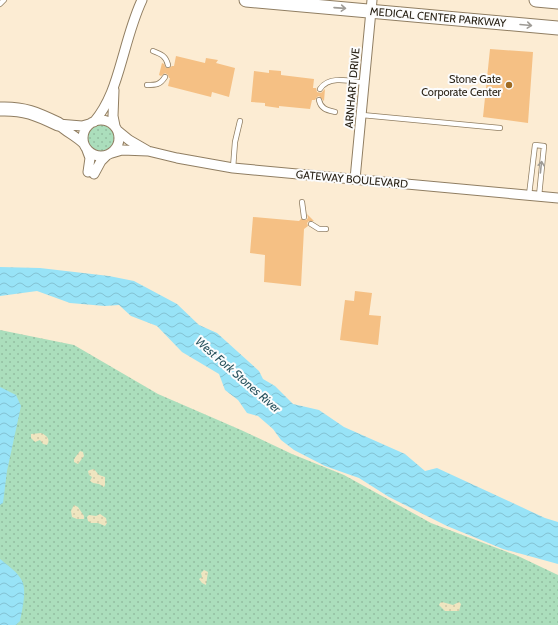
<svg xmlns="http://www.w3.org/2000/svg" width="558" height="625" font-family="Cabin,sans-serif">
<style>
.grass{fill:url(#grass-dots)}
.sand{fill:url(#sand-dots)}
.water{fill:url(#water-waves)}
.building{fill:#f5c084}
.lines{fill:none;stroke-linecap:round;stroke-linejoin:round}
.lane-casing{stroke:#907e62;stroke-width:6}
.street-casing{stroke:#907e62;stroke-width:11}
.secondary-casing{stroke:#907e62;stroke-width:15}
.lane{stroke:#fff;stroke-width:4.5}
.street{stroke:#fff;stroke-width:9}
.secondary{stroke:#fff;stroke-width:13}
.oneway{stroke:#9e9b96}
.poi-dot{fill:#9f6a22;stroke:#fcfcfc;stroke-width:1.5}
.labels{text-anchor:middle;stroke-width:4;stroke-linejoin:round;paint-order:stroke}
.street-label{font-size:11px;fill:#282115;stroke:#fcfcfc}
.poi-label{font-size:11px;fill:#282115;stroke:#fcfcfc;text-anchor:end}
.water-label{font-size:12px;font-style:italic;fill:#27525d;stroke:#fcfcfc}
</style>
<defs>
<pattern id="grass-dots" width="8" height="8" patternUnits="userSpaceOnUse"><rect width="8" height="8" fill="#abdebc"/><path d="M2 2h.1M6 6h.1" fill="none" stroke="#93bea1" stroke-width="1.8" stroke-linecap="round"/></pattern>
<pattern id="sand-dots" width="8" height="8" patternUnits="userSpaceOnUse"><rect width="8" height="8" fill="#efe5c0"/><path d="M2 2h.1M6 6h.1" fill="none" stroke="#cdc4a4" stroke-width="1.8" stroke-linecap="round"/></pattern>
<pattern id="water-waves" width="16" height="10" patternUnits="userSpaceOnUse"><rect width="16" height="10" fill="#98e3f7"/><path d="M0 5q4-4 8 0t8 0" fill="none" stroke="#83c2d3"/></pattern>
</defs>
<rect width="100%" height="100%" fill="#fcecd3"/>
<!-- grass -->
<path class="grass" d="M86 138a15 15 0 1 1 30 0a15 15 0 1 1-30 0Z
M0,330l74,15 84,49 83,36 51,24 52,21 87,48 87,33 40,19v50h-558z"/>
<!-- sand -->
<path class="sand" d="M41,433c5,2 10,6 6,12l-4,-1 -3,-4 -5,2 -4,-4v-4z
M80,451l3,1 1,4 -6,8 -4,-2v-3z
M94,469l5,6 6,2v8l-1,2 -5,-3 -6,-1 -3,-2 2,-4 -3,-2 -1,-4 2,-1z
M74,505l4,2 6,9v3h-7l-5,-2 -1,-6z
M100,514l6,4 1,5 -2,3 -7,-3h-7l-3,-2 -1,-4 2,-2 7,1z
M204,570l4,2 -2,13 -4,-2 -3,-4 3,-2 -1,-4z
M442,602l11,3 6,-3 2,2 -2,7h-14l-6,-6 1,-2z"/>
<!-- water -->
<path class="water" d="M0,267l40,1 69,8 25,5 43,23 22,21 18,8 42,38 4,8 12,7 18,18 26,6 25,17 61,27 20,17 12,-3 108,50 13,4v42l-55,-15 -56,-23 -58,-29 -30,-19 -34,-12 -31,-16 -13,-10 -8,-11 -15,-13 -11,-3 -9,-13 -13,-10 -6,-16 -37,-22 -25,-26 -26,-10 -12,-11 -14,1 -35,-3 -33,-12 -37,5z
M0,387l16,8 5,11 -14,65 -4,32 -3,2z
M0,559c6,5 19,14 22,22 5,9 0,30 -2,40l-4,4h-16z"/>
<!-- building -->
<path class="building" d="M490,49l43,3 -5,71 -45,-6z
M176,56l29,7 1,-5 12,2 -2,3 19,5 -6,29 -17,-5 -1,5 -43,-11 2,-8h-1l-1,-3 -3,-2 -4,3 -2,-1 3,-12 2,1 2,4h3l3,-2h2z
M269,70l12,1v4l33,4 -1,9h3l1,4 4,1 4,-4 -1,12 -5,-5 -2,1 -2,3h-3l-2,9 -31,-3v2l-14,-2v-3l-14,-1 3,-31 15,2z
M307,214l7,7h-5l-2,2 1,3 -4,3 -3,57 -37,-4 1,-27 -15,-2 3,-36 46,4 2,-2 5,1 2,-2z
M355,291l17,2 -3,22 12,1 -3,29 -38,-5 5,-40 9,1z"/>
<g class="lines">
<defs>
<path id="lane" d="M0,4l4,-4
M153,51c8,3 13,5 15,14
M147,85c9,0 13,0 18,-8
M320,89c9,-14 30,-8 44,-6
M319,100c2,9 8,10 16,12
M362,115l138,13
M233,168l2,-26 5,-21
M529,195l6,-50 9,1 -5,50
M302,202l2,15
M311,224l8,5h7"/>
<path id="street" d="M114,90l-1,26 2,10
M83 138a18 18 0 1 1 36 0a18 18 0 1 1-36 0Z
M94,122c17,-20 23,-45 30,-69 5,-18 10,-36 18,-53
M58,124c8,8 18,12 26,20
M58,124l24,2 7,-2
M118,131l11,9 19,11 29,7 56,10 325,30
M87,150l3,8 -2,14
M112,153l10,-3 26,1
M94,174l7,-13 5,-5
M355,179l17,-179"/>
<path id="secondary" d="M246,0l312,28
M536,0l22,2
M0,109c24,-1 37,5 58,15"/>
</defs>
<!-- lane casing -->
<use href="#lane" class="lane-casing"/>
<!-- street casing -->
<use href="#street" class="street-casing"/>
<!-- secondary casing -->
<use href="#secondary" class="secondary-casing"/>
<!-- lane -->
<use href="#lane" class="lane"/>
<!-- street -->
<use href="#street" class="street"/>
<!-- secondary -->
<use href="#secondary" class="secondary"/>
</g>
<!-- one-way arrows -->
<defs><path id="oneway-shaft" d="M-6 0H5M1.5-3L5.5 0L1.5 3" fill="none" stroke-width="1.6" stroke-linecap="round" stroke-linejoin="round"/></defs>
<g class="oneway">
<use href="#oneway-shaft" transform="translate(340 8) rotate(4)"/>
<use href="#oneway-shaft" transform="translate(526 25) rotate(5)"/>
<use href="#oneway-shaft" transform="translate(541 167) rotate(-84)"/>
</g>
<!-- markers -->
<circle class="poi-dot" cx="509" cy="85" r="4"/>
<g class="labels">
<!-- street labels -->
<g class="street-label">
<text transform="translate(438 17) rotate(5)" y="4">MEDICAL CENTER PARKWAY</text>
<text transform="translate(352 88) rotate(-85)" y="4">ARNHART DRIVE</text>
<text transform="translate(352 179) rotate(5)" y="4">GATEWAY BOULEVARD</text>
</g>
<!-- poi labels -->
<g class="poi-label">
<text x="501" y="83">Stone Gate<tspan x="501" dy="13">Corporate Center</tspan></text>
</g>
<!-- water labels -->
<g class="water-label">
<text transform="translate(238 375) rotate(41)" y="4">West Fork Stones River</text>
</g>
</g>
</svg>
